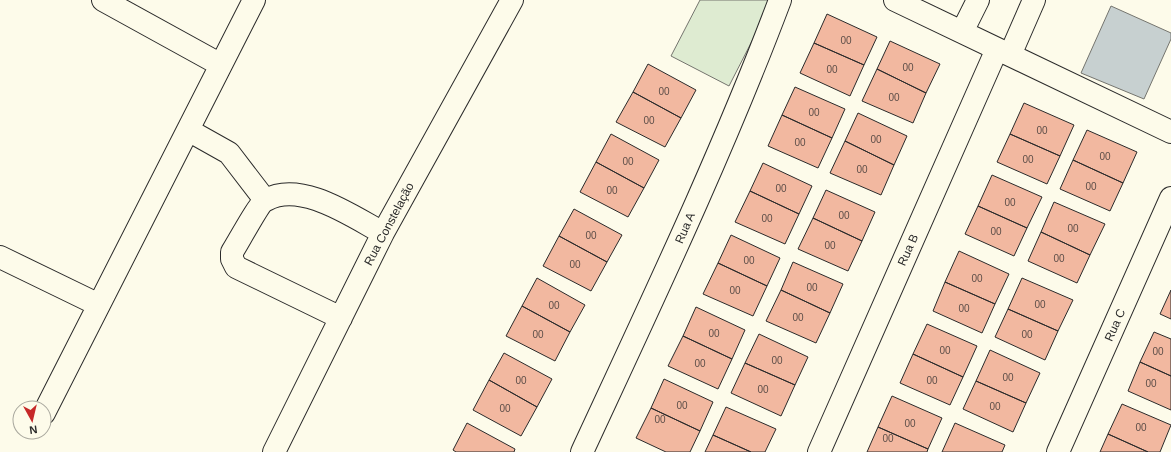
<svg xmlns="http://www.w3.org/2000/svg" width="1171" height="452" font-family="Arial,sans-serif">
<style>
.green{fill:#deebd1;stroke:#74746e}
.water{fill:#c7d0d0;stroke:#74746e}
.building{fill:#f2b8a0;stroke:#2b2b2b}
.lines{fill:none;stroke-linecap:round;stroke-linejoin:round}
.street-casing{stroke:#2b2b2b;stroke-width:24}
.street{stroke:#fdfbea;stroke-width:22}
.labels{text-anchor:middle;stroke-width:3;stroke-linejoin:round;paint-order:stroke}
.number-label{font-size:10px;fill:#5d4e48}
.street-label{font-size:12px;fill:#2b2b2b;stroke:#fdfbea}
</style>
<rect width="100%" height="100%" fill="#fdfbea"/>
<!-- green -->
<path class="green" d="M700,0h73l-44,86 -58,-30z"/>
<!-- water -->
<path class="water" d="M1111,6l60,27v6l-27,60 -63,-26z"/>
<!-- building -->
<path class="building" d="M827,14l50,23 -13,28 -50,-22z
M890,41l50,23 -14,29 -49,-24z
M814,43l50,22 -14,31 -50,-23z
M648,64l48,26 -15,28 -48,-26z
M877,69l49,24 -13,30 -51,-22z
M795,87l50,22 -13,29 -50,-23z
M633,92l48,26 -16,29 -49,-25z
M1024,103l50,22 -14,31 -50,-22z
M858,113l49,23 -13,29 -49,-24z
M782,115l50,23 -14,30 -50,-22z
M1087,130l50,22 -14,31 -50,-23z
M611,134l48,26 -15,28 -48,-26z
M1010,134l50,22 -13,28 -50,-22z
M845,141l49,24 -13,30 -51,-22z
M1073,160l50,23 -13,28 -50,-22z
M596,162l48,26 -16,29 -48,-25z
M763,163l49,23 -13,28 -49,-23z
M992,175l50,22 -15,31 -49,-22z
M826,190l49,22 -13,29 -49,-23z
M750,191l49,23 -14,30 -50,-22z
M1054,202l51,22 -15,31 -49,-23z
M978,206l49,22 -13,28 -49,-22z
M574,209l48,26 -15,27 -48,-26z
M813,218l49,23 -14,30 -50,-22z
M1041,232l49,23 -13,28 -49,-22z
M731,235l49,23 -13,28 -49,-23z
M559,236l48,26 -16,29 -48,-25z
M959,251l50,23 -14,30 -50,-22z
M793,262l50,22 -13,29 -49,-23z
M718,263l49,23 -14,30 -50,-22z
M537,278l48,27 -15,27 -48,-26z
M1022,278l51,22 -15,31 -50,-22z
M945,282l50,22 -13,29 -49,-22z
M781,290l49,23 -14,30 -50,-22z
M1171,290v29l-11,-5z
M522,306l48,26 -15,29 -49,-25z
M696,307l49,23 -13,29 -49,-23z
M1008,309l50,22 -13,29 -50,-23z
M927,324l50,22 -14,31 -50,-23z
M1154,332l17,7v37l-31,-14z
M759,334l49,23 -13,28 -50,-22z
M683,336l49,23 -14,30 -50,-23z
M990,350l50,23 -14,30 -50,-22z
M504,353l48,26 -15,28 -48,-27z
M913,354l50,23 -13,28 -50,-22z
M1140,362l31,14v34l-43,-19z
M745,363l50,22 -14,31 -50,-23z
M664,379l49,23 -13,29 -49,-23z
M489,380l48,27 -16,29 -48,-26z
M976,381l50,22 -13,29 -50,-23z
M892,396l50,22 -14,31 -50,-22z
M1122,404l49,21 -11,27h-12l-40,-18z
M726,407l50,22 -11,23h-14l-38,-17z
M651,408l49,23 -10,21h-24l-30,-14z
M467,423l48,26 -1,3h-58l-3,-2z
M955,423l50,22 -3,7h-60z
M878,427l50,22 -1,3h-60z
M1108,434l40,18h-48z
M713,435l38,17h-46z"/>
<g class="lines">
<defs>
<path id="street" d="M103,0l118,65
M895,0l276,132
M962,32l16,-32
M1010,55l24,-55
M188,130l41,23 36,47
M0,257l99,48
M341,318l-105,-51 -4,-8v-7c6,-9 27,-49 34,-52 35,-20 87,17 117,33
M44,413l210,-413
M274,452l109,-219 129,-233
M582,452c69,-149 140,-298 198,-452
M819,452l178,-403
M1058,452l113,-254"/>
</defs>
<!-- street casing -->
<use href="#street" class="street-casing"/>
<!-- street -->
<use href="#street" class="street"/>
</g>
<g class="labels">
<!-- number labels -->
<g class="number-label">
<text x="846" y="44">00</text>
<text x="908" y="71">00</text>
<text x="832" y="73">00</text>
<text x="664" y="95">00</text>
<text x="894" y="101">00</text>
<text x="814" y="116">00</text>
<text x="649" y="124">00</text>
<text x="1042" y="134">00</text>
<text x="876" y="143">00</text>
<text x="800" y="146">00</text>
<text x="1105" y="160">00</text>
<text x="1028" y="163">00</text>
<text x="628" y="165">00</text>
<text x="862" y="173">00</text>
<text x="1091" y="190">00</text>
<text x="781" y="192">00</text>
<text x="612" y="194">00</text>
<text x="1010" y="206">00</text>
<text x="844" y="219">00</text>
<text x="767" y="222">00</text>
<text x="1073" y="232">00</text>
<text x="996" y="235">00</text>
<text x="591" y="239">00</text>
<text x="830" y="249">00</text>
<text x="1059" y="262">00</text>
<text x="749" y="264">00</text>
<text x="575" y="268">00</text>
<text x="977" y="282">00</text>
<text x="812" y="291">00</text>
<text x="735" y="294">00</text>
<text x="1040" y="308">00</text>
<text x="554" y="309">00</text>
<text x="964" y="312">00</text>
<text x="798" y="321">00</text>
<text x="714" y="337">00</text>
<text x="538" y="338">00</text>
<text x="1027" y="338">00</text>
<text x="945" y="354">00</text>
<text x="1158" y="355">00</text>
<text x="777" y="364">00</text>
<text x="700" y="367">00</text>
<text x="1008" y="381">00</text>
<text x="521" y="384">00</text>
<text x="932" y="384">00</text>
<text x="1151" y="387">00</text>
<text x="763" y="393">00</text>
<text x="682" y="409">00</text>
<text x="995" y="410">00</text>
<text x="505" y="412">00</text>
<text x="660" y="423">00</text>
<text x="910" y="427">00</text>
<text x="1141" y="431">00</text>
<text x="888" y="442">00</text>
</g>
<!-- street labels -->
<g class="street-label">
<text transform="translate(389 224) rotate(-62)" y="4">Rua Constelação</text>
<text transform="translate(685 228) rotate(-67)" y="4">Rua A</text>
<text transform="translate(908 250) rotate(-66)" y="4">Rua B</text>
<text transform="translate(1115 325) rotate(-66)" y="4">Rua C</text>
</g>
</g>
<!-- north arrow -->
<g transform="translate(32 420) rotate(172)"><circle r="19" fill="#fdfbea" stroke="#a9a89e"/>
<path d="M0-3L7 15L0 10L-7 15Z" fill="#c62828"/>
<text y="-6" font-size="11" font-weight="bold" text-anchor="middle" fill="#2b2b2b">N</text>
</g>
</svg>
